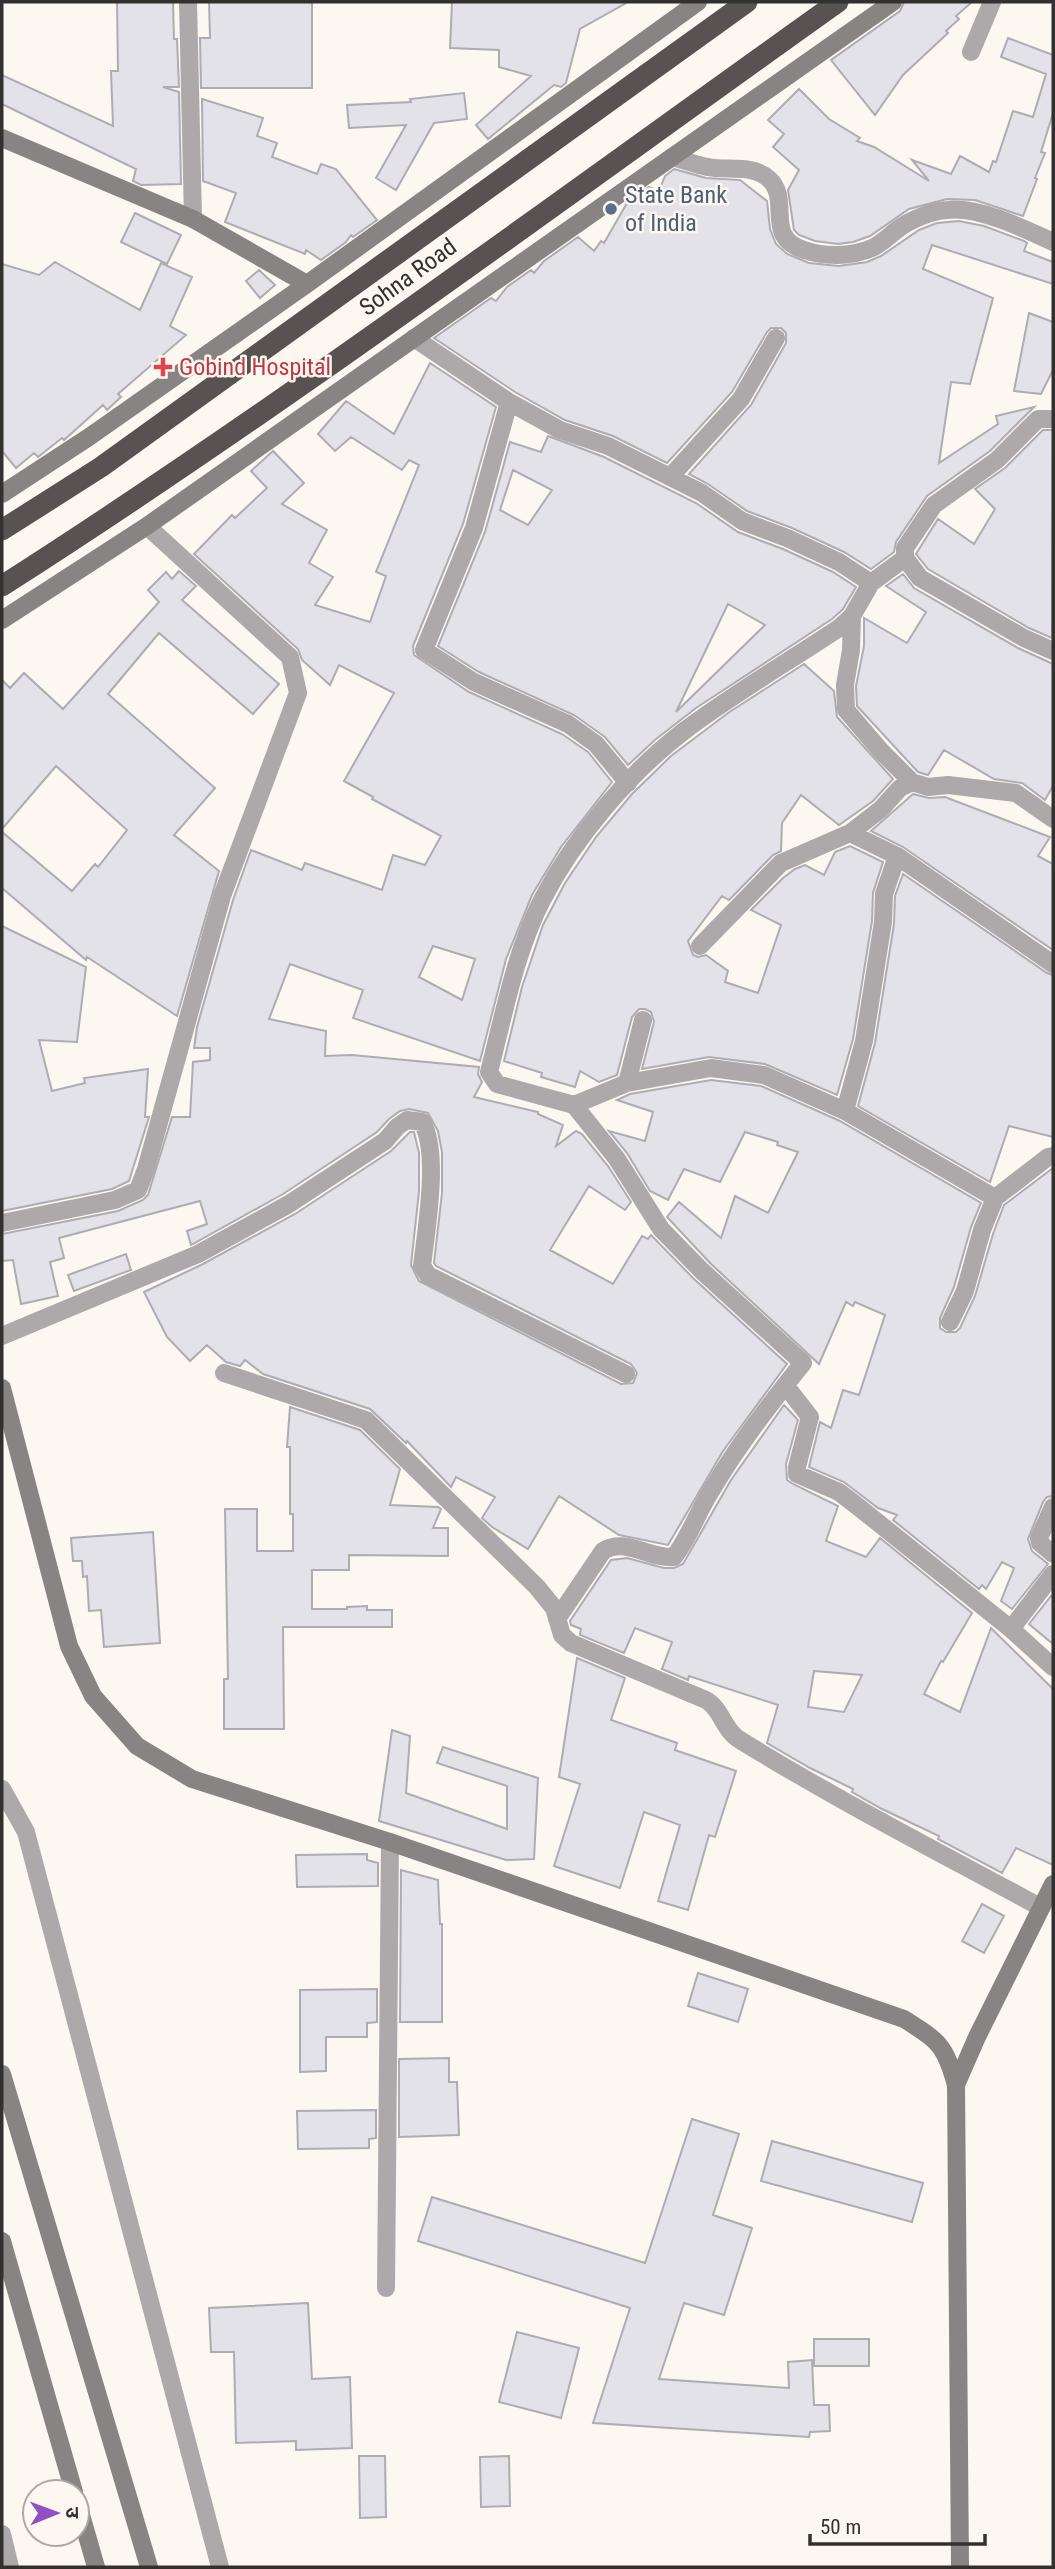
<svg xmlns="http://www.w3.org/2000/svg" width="1055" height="2569" font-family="'Roboto Condensed','Noto Sans Devanagari',sans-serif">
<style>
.building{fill:#e3e2e9;stroke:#adacb3;stroke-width:2;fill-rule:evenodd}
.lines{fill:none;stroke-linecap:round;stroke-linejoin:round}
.street{stroke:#ada9aa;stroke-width:18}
.secondary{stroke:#898484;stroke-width:18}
.highway{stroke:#595252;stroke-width:21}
.service-dot{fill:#5c6f8a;stroke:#fdf7f2;stroke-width:2.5}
.health-dot{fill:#e0444e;stroke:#fdf7f2;stroke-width:2.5}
.labels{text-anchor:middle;stroke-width:5;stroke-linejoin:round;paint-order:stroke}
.service-label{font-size:24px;fill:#4e5e75;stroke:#fdf7f2;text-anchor:start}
.street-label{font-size:24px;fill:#33312f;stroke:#fdf7f2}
.health-label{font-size:24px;fill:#be3a42;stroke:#fdf7f2;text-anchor:start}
</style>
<rect width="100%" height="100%" fill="#fdf7f2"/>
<!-- building -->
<path class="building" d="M117,2h56l1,37h3l2,48h-16l16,5 2,92 -40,1 -8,-4 3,-12 -134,-65v-29l111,51 -2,-55h7z
M209,2h103v86h-111l-1,-50h10z
M452,2h176l-48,27 -14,54 -5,4 -7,-2 -66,54 -12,-14 55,-49 -32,-9v-17l-49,-2z
M904,2h68l-16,14 3,3 -13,12 2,2 -45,42 -28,40 -44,-55 69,-49z
M1008,38l45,17v58l-12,39 4,1 -10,25 2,1 -14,37 -48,-16 -28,-1 -38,10 -39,27 -17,6 -15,2 -23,-3 -16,-6 -5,-5 -6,-40 11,-20 -26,-23 11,-13 -16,-14 31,-31 30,30 31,19 -3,3 17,6 55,34 -17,-21 39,14 9,-18 29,16 4,-11 3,1 17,-51 20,6 13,-43 -45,-17z
M464,93l3,26 -33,4 -38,67 -20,-12 30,-53 -57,3 -2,-23 64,-3 -1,-3z
M202,99l61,19 -6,18 20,7 -5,14 45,17 4,-10 15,5 41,51 -24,17 -2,-2 -5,7 -25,18 -15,-10 -1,4 -80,-32 11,-29 -33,-12z
M674,169l32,9 34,2 27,21 3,28 6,15 11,10 22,9 30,3 28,-4 14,-6 38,-26 18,-7 22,-2 25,5 40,15 3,2 -3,8 29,11v22l-121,-39 -9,24 70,29 -23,86 -19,-2 -12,81 59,-39 -2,-8 38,-9 -44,44 -63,45 -31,46 -2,10 -23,17 -27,-17 -52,-24 -45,-17 -39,-27 -19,-10 62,-69 35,-62v-10l-5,-5h-10l-4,4 -35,60 -65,71 -54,-27 -48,-16 -50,-28 -81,-54 57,-40 5,3 11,-14 24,-17 3,3 10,-12 34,-24 16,14 7,-10 3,2 23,-40 5,2 3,-8 14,-10 10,4 6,-15z
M135,213l46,22 -14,29 -46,-22z
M55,262l85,48 21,-47 31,14 -22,49 16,9 -68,59 3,3 -14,13 -4,-5 -39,35 -2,-2 -24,19 -4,-4 -18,15 -14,-17v-187l37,11z
M259,270l16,15 -15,13 -14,-17z
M1029,313l24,9v48l-12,24 -27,-3z
M430,363l66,44 -33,117 -50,122 1,9 55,37 93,42 26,18 24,30 -51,65 -29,48 -26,64 -26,102 -127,-43 10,-28 -73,-26 -21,55 57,12 -1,25 27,-1 127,12 -1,7 4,8 -8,15 64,15v2l25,11 -7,21 20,-15 6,3 26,32 23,36 -6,8 -36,-24 -39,64 63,34 29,-48 6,3 3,-4 43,44 93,85 -64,87 -55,94 -49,-10 -60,-39 -31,53 -36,-22 -10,-9 13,-21 -39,-20 -5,10 -44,-46 -1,2 -36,-34 -107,-35 -18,-14 -5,6 -14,-4 -19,-17 -17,16 -23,-24 -23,-45 59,-28 92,-50 96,-63 19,-19h4l5,21v38l-8,74 8,16 202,103 12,-1 4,-10 -6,-9 -195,-98 -2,-3 8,-70v-41l-4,-21 -10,-18 -19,-4 -9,2 -11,8 -12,13 -94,62 -92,51 -4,-14 20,-7 -7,-23 -141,37 5,20 -14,4 8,34 -37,8 -8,-44 -11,1v-27l116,-23 25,-11 5,-5 24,-78h18l3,-55 17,-2v-12h-16l3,-21 36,-127 18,-50 51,20 3,-7 77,27 11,-35 32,10 16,-29 -69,-37 1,-2 -29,-16 50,-88 -55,-28 -9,20 -28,-25 -4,-11 -104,-95 38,-39 3,3 32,-30 -16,-17 22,-20 31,32 -22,21 45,26 -18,33 24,14 -18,28 55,17 16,-46 -10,-4 43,-107 -10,-5 -7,10 -51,-33 -16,14 -17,-17 28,-33 48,33zM433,946l42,13 -13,41 -43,-23z
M1043,430h10l-1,208 -23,-10 -101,-59 -12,-15 22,-35 36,25 21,-35 -20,-20 30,-21z
M548,436l56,21 92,46 42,29 45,17 50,23 23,15 -13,22 -11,10 -136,89 -40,31 -28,26 -23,-28 -31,-22 -95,-43 -41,-26 47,-114 25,-90 31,10zM513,470l39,20 -24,35 -28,-15zM728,604l37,21 -89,87z
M179,571l17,15 -14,14 97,84 -26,30 -94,-81 -51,61 107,94 -41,47 45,36 -42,145 -90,-59 -1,3 -84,-72v-56l70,59 23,-27 3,3 29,-37 -71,-64 -54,63v-149l8,8 14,-15 39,36 96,-107 -11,-12 18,-18 6,7z
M903,574l11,14 104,60 35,16v122l-8,14 -23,-17 -28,-4 -50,-29 -16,25 -10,-3 -61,-66 -1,-20 8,-40v-28l43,25 19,-31 -40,-26z
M804,664l30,27 3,26 56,62 -20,22 -34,24 -38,-30 -19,28 -1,28 -8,4 -44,45 -7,-4 -34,45 5,14 5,2 8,-2 22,16 -3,11 33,11 23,-68 -30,-15 32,-32 12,-9 10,-4 19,10 11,-23 15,-6 33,16 -10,31 -1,28 -19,118 -16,56 -72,-31 -56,-7 -67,12 12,-47 -3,-10 -6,-3h-6l-7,8 -15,58 -18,7 -19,-11 -5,16 -34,-10 1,-4 -38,-12 18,-74 21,-62 22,-42 31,-46 36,-43 39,-38 57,-43z
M913,794l16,4 16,-1 105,40 -12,19 15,8v86l-150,-103 -32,-16z
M903,874l144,99 6,2v162l-44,-11 -19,56 -132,-76 17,-63 19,-119 1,-28z
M2,926l84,41 -9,75 -38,-2 13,51 33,-8 -1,-5 64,-9 -3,48h4l-20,64 -17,8 -110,22z
M711,1080l50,6 79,35 141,82 -10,24 -17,60 -14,31v10l6,4h10l4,-4 15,-32 18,-62 11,-29 49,-37v328l-6,1 -4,5 -15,37 4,12 16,13 -36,45 -11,-8 13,-33 -12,-6 -16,27 -4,-4 -3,4 -86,-69 4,-5 -19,-7 -34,-26 -35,-15 11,-45 11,6 12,-38 16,5 26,-80 -30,-13 -2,4 -7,-4 -27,62 -109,-101 -43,-46 12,-15 42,36 14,-42 33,17 30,-61 -21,-7 1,-3 -33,-10 -25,50 -36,-13 -16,31 -18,-9 -23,-38 -18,-22 36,10 8,-29 -36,-12 13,-6z
M126,1254l5,16 -57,21 -6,-16z
M784,1405l14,15 -12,44 1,16 6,4 45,22 -12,35 40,16 14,-19 92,75 -29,49 -2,-1 -17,33 36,18 31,-84 62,61v176l-37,-17 -14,25 -64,-34 1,-3 -57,-27 -30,-17 1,-3 -43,-21 -43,-25 11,-38 -89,-29 -1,4 -26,-11 10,-27 -37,-14 -11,25 -44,-18 1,-6 -10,-4 -1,-4 41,-61 16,-2 37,10h10l9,-4 48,-84zM814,1671l48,4 -18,37 -36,-5z
M290,1407l70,23 40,39 -10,36 48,2 3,2 -8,19h15v28l-99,-1v15h-37v39h35v-2l20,-1v4h25v17h-109l1,102h-60v-50h4l-3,-170h32v42h36v-37h-3v-67h-3z
M153,1532l7,111 -56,4 -3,-37 -12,1 -2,-35 -4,1 -1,-16h-9l-2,-23z
M1051,1596l2,2v46l-24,-20z
M577,1658l48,20 -14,42 66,23 -2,7 61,21 -21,66 -6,-2 -21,75 -30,-9 22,-76 -36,-13 -24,76 -66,-22 26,-82 -21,-7z
M392,1730l18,6 -4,57 101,36v-43l-70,-23 6,-16 95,31 -4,81 -28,1 -127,-39z
M367,1854v6l11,3v23l-81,1 -1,-32z
M401,1870l37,10 2,44h2v98h-42z
M982,1904l22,12 -20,37 -22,-12z
M698,1973l50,16 -10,33 -50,-16z
M377,1989v33l-10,1v14h-41v34l-26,1v-82z
M449,2058v24h8l2,53 -60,2v-78z
M376,2110v28l-7,1v9l-71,1 -1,-38z
M692,2119l47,15 -26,81 39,13 -28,87 -40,-12 -25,76 130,9 -1,-26 24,-2 2,45h15l1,26 -20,1 -1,5 -216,-14 37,-115 -212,-67 14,-44 213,66z
M772,2141l151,42 -11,39 -151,-41z
M308,2303l4,76 38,-2 2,71 -56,2v-9l-60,2 -2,-91h-23l-2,-44z
M517,2332l62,16 -18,70 -62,-16z
M814,2339h55v27h-55z
M359,2456h26l1,61 -26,1z
M509,2456l1,50 -29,1 -1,-50z"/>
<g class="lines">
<!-- street -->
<path class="street" d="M188,2l5,217
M971,52l21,-50
M672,157c12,3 24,8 36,10 20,4 45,-3 61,12 23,21 -6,58 35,71 21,7 47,7 68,-2 9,-4 18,-13 26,-19 12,-9 33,-18 49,-19 31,-4 78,19 106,32
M414,338l95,64 51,28 48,16 94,47 40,28 45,17 52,24 32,21
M509,402l-35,126 -50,122 50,32 94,42 28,20 32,39
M1053,419h-15l-41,41 -63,45 -29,43v10l15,20 104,60 29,13
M670,477l71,-78 35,-61
M905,558l-34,25 -19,33 -13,12c-51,34 -106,66 -155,103 -55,42 -110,107 -142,169 -27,53 -38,114 -53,172l8,12 77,21 53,-22 84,-15 53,7 81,36 150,87
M852,616l-1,34 -6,35 1,25 35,41 31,31 16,5 20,-2 68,8 37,26
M850,833l47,23 156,108
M700,946l81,-83 69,-30 31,-24 19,-21 12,-6
M627,1083l16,-63
M845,1111l19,-70 19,-119 1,-28 13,-38
M2,1223l113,-23 23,-10 8,-21 76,-273 76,-203 -8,-36 -143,-131
M950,1322l15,-31 17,-61 13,-32 53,-41 5,-1
M2,1336l196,-82 91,-50 96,-63 12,-14 10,-7 15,2c18,30 4,109 0,144l6,9 198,99
M224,1373l142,47 171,167 17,21 8,27 9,8 135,57c16,9 17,30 34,40 97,60 199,112 300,167
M785,1385l25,32 -13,50v7l42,18 17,13 155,124 42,38
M1053,1507l-14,31 1,5 13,11
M557,1619l46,-68c23,-14 46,8 71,6 16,-21 23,-44 37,-66 27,-46 59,-87 92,-128l-101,-92 -41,-42 -44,-70 -43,-54
M1011,1629l42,-55
M2,1789l24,43 194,735
M386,2288l4,-446
M2,2534l8,33"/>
<!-- secondary -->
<path class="secondary" d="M2,138l191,81 114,65
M2,494l87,-57 218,-153 391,-282
M2,620l145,-94 746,-524
M2,1388l67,258 24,50 44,50 55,33 198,63 514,177c35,22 41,26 52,66l4,482
M2,2074l147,493
M956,2085l21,-48 76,-153
M2,2241l72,251
M77,2501l19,66"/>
<!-- highway -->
<path class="highway" d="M2,530l99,-63 646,-465
M2,586c286,-183 559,-387 836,-584"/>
</g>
<!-- markers -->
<circle class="service-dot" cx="611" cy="209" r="7"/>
<path class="health-dot" d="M159.5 356.5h7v7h7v7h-7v7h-7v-7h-7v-7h7z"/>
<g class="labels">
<!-- service labels -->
<g class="service-label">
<text x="625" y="203">State Bank<tspan x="625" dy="28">of India</tspan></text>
</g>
<!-- street labels -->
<g class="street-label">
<text transform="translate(408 277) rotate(-36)" y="8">Sohna Road</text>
</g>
<!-- health labels -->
<g class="health-label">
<text x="179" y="375">Gobind Hospital</text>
</g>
</g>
<!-- border -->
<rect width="1055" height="2569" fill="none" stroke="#33312f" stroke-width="7"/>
<!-- north arrow -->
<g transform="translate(56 2513) rotate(89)"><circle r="33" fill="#fdf7f2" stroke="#aca8a4" stroke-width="2"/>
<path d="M0-5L12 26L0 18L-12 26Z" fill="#924ec3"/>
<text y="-10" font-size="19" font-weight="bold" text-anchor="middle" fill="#33312f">उ</text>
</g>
<!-- scale -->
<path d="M810 2534v10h175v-10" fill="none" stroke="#33312f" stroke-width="3.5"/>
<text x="820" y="2534" font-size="21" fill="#33312f" stroke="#fdf7f2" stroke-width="5" paint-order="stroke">50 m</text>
</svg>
